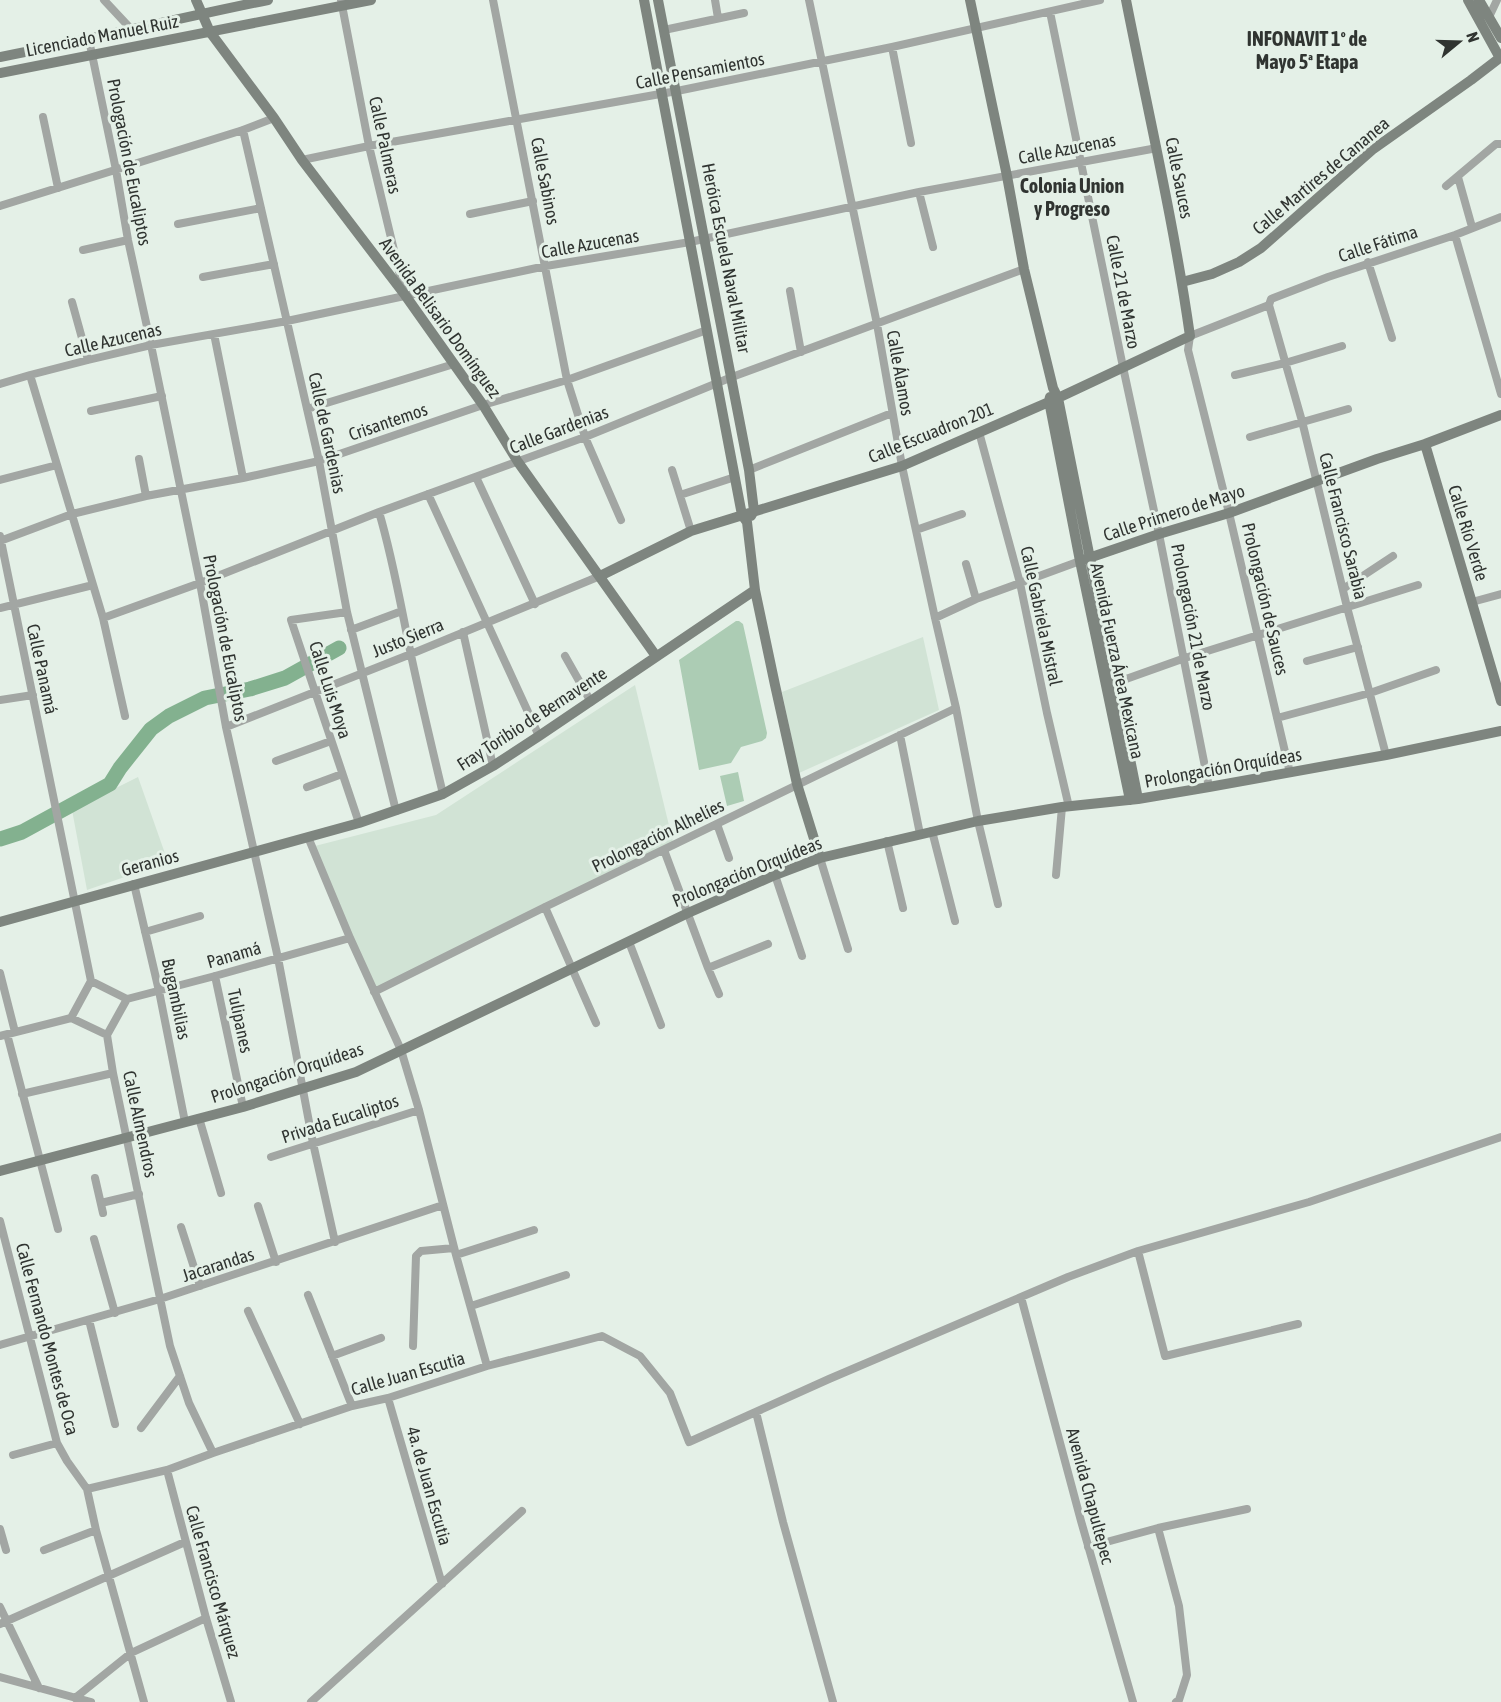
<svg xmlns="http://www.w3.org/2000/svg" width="1501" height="1702" font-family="'Asap Condensed',sans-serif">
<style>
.built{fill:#d1e3d5}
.green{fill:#acccb4}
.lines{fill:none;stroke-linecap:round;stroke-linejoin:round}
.river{stroke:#83b18f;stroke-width:15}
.street{stroke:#a2a6a3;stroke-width:8}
.secondary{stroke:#7e857f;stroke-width:10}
.labels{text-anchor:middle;stroke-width:6;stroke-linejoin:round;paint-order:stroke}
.street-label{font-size:18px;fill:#303431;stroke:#e4f0e7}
.neighbourhood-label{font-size:20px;font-weight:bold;fill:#303431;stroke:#e4f0e7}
</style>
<rect width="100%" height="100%" fill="#e4f0e7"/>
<!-- built -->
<path class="built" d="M923,637l16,73 -140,63 -17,-81z
M635,685l38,157 -298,148 -60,-144 121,-31z
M138,777l30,85 -81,28 -15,-80z"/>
<!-- green -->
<path class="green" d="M736,621h3l4,3 24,109 -1,5 -4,3 -21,6 -10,16 -32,7 -20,-110z
M738,772l6,29 -17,5 -7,-30z"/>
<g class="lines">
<!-- river -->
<path class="river" d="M0,839l22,-7 88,-48 10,-16 31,-39 18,-13 36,-18 45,-9 35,-11 54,-30"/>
<!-- street -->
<path class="street" d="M104,0l28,30
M341,0l28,146 35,146
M493,0l74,380 18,57 36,83
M715,0l3,18
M809,0l68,324 25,142 33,152 21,90 22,113 20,83
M1050,12l73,355 36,167 50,253
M1489,17l8,-17
M664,30l80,-17
M89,40l27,130 12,70 23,105 49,238 26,144 52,231 35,185 22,99
M892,47l19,96
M43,117l15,71
M243,130l76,331 28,151 49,199
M302,160l67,-14 308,-55 215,-44 208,-47
M1458,177l14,50
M1446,186l50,-42h5
M919,192l14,55
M0,206l243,-76 31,-12
M470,214l63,-13
M178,224l83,-16
M1455,235l46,159
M83,250l45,-10
M1368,262l24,76
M203,277l71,-13
M790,291l11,61
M72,302l16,58
M1269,305l-79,31 -2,14 41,163 61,260
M1269,305l33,116 45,186 39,148
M1269,305l2,-6 57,-22 127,-42 46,-18
M214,334l29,144
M1235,375l50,-12 57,-17
M0,384l30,-9
M307,409l147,-45
M91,411l71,-15
M979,432l41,151 27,130 22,94
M1250,437l98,-28
M139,459l7,37
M672,470l19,61
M749,470l143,-57
M476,477l59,127
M0,480l57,-15
M428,494l111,242
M680,495l55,-18
M379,512c14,47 22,95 32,143 10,47 21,93 32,139
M916,530l46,-16
M0,536l91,445
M0,541l72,-27 74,-18 97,-18 76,-17 164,-56 84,-25 140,-50
M966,564l10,35
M1343,589l50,-33
M1472,602l29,-8
M0,608l93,-23
M347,612l-56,8 68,203
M103,618l97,-35 179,-71 206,-75 147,-60 292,-108
M935,618l41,-19 104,-38
M351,630l51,-19
M463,632l30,134
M565,656l26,46
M1307,661l51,-14
M1112,684l73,-26 233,-73
M0,700l33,-5
M125,716l-22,-98 -73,-243 58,-15 63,-15 136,-24 259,-55 144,-24 229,-50 238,-44
M1277,718l93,-25 66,-23
M226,727l185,-73 189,-78
M900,735l20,99
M276,761l55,-20
M307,787l35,-13
M717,824l12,34
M932,831l23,90
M308,837l42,101 51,112 18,60 37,145 31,111
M887,841l16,67
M664,850l44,118 60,-24
M820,858l28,91
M775,875l27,81
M1056,875l6,-68
M134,884l25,107 26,131
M545,907l51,116
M145,932l55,-16
M629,942l32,83
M708,968l11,26
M0,973l15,59
M215,976l28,131
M91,981l36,18 -20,36 6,38 57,273 19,57 24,50
M91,981l-20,37 36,17
M374,992l171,-85 411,-199
M127,999l88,-23 135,-38
M7,1034l51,195
M0,1036l71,-18
M22,1094l91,-21
M199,1118l22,75
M271,1157l148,-47
M95,1178l8,35
M101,1203l38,-9
M258,1206l18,56
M0,1221l57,222 10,18 20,28 9,41 48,172
M181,1227l19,59
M94,1239l21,74
M1138,1251l27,105 133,-32
M456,1255l78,-25
M308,1295l44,111
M1021,1297l60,224 52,181
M471,1306l95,-31
M248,1311l52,113
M89,1320l26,104
M0,1345l160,-46 283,-94
M413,1346l3,-90 5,-5 33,-3
M332,1356l49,-18
M388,1398l54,186
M756,1412l27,110 50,180
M141,1428l39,-52
M13,1455l44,-12
M167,1470l39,148 25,84
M87,1489l80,-19 46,-17 139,-47 36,-8 99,-32 115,-30 38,20 30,37 19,49 140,-63 239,-102 70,-26 171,-49 192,-65
M1158,1528l21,78 8,69 -8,25 -3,2
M0,1529l6,21
M1088,1547l70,-19 89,-19
M44,1550l52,-20
M0,1607l39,81
M0,1624l185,-82
M0,1677l91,25
M75,1698l56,-45 75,-35
M311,1702l211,-191"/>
<!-- secondary -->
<path class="secondary" d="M196,0l14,32 64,86 28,42 103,135 78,110 35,57 138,194
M644,0l98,515 5,7 8,68 20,95 22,99 23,74
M658,0l91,470 5,41 -3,5
M970,0l37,176 17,93 29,119 5,10 80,401
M1468,0l32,58
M1479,0l22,38
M0,57c90,-17 179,-39 268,-57
M0,73l371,-73
M1182,282l30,-8 27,-12 22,-14 111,-98 99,-70 30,-23
M1050,397l-1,4 31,160 50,239
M1425,444l76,257
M1080,561l79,-27 70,-21 148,-54 48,-15 76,-29
M600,576l91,-45 211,-65 156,-68 132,-62c-16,-113 -42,-224 -64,-336
M0,922l359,-99 84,-29 50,-28 46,-30 216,-146
M0,1171l243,-64 113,-35 332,-159 87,-38 45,-17 158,-37 84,-14 76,-8 71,-12 177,-32 115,-24"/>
</g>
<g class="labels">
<!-- street labels -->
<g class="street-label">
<text transform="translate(102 36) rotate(-11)" y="6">Licenciado Manuel Ruiz</text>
<text transform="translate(700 71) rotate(-11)" y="6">Calle Pensamientos</text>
<text transform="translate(385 145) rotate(78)" y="6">Calle Palmeras</text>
<text transform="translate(1067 149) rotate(-11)" y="6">Calle Azucenas</text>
<text transform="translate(129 162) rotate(79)" y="6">Prologación de Eucaliptos</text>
<text transform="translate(1321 176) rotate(-40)" y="6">Calle Martires de Cananea</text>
<text transform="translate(1179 178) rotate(79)" y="6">Calle Sauces</text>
<text transform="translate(545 181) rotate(79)" y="6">Calle Sabinos</text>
<text transform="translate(590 244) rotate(-10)" y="6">Calle Azucenas</text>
<text transform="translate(1378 244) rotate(-18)" y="6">Calle Fátima</text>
<text transform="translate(726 258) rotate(79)" y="6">Heróica Escuela Naval Militar</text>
<text transform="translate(1123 292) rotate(79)" y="6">Calle 21 de Marzo</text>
<text transform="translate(440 318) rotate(54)" y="6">Avenida Belisario Domínguez</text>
<text transform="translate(113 340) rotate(-13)" y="6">Calle Azucenas</text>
<text transform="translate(900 373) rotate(80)" y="6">Calle Álamos</text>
<text transform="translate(388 422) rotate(-19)" y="6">Crisantemos</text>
<text transform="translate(559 430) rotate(-21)" y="6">Calle Gardenias</text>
<text transform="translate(327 433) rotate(78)" y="6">Calle de Gardenias</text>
<text transform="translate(931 433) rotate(-22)" y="6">Calle Escuadron 201</text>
<text transform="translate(1174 513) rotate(-18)" y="6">Calle Primero de Mayo</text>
<text transform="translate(1343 526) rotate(76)" y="6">Calle Francisco Sarabia</text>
<text transform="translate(1468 533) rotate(73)" y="6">Calle Río Verde</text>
<text transform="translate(1265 599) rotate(77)" y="6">Prolongación de Sauces</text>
<text transform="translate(1041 616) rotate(78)" y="6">Calle Gabriela Mistral</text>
<text transform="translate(1193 627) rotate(79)" y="6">Prolongación 21 de Marzo</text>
<text transform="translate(225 638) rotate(79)" y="6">Prologación de Eucaliptos</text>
<text transform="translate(408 638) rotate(-22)" y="6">Justo Sierra</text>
<text transform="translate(1117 661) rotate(78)" y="6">Avenida Fuerza Área Mexicana</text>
<text transform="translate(42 669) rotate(78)" y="6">Calle Panamá</text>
<text transform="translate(330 690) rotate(72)" y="6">Calle Luis Moya</text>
<text transform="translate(532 719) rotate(-33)" y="6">Fray Toribio de Bernavente</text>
<text transform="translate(1223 768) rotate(-10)" y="6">Prolongación Orquídeas</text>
<text transform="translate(658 836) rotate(-26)" y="6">Prolongación Alhelíes</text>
<text transform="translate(150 863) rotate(-15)" y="6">Geranios</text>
<text transform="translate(747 872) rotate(-22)" y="6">Prolongación Orquídeas</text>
<text transform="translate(234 955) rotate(-16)" y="6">Panamá</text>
<text transform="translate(176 999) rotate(78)" y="6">Bugambilias</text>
<text transform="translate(240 1021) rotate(78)" y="6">Tulipanes</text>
<text transform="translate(287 1073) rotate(-18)" y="6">Prolongación Orquídeas</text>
<text transform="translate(340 1119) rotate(-18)" y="6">Privada Eucaliptos</text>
<text transform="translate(140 1124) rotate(78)" y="6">Calle Almendros</text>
<text transform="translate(218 1265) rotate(-18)" y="6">Jacarandas</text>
<text transform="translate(47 1339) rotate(75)" y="6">Calle Fernando Montes de Oca</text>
<text transform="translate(408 1374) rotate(-16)" y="6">Calle Juan Escutia</text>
<text transform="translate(429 1486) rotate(74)" y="6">4a. de Juan Escutia</text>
<text transform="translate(1090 1496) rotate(75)" y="6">Avenida Chapultepec</text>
<text transform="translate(213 1582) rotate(74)" y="6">Calle Francisco Márquez</text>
</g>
<!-- neighbourhood labels -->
<g class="neighbourhood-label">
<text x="1307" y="46">INFONAVIT 1º de<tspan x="1307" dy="23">Mayo 5ª Etapa</tspan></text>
<text x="1072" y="193">Colonia Union<tspan x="1072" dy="23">y Progreso</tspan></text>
</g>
</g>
<!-- north arrow -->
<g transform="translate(1459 42) rotate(71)" stroke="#e4f0e7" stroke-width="4.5" paint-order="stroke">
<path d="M0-4.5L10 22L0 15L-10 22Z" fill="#303431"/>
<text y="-9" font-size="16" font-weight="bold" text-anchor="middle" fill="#303431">N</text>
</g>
</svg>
